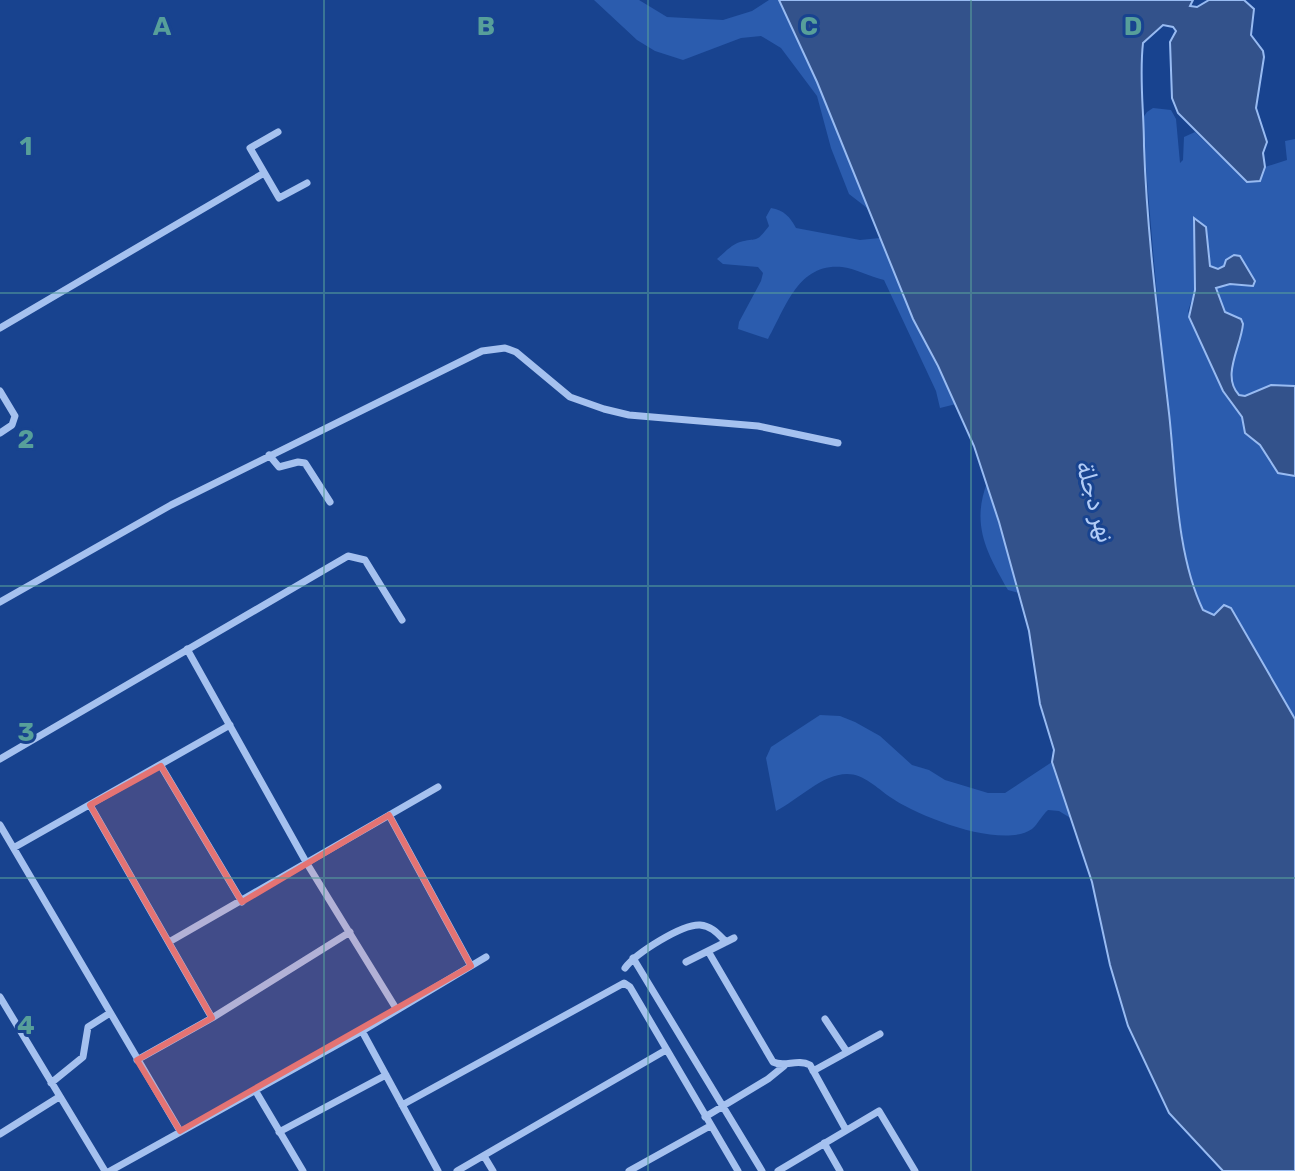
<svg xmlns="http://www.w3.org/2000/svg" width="1295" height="1171" font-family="Rubik,'Noto Sans Arabic',sans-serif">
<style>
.green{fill:#2b5cae}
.water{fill:#33528b;stroke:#98bbf2;stroke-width:2}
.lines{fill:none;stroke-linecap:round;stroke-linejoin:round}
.minor{stroke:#a5c1ef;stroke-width:7}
.marked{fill:#e47373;fill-opacity:0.2;stroke:#e47373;stroke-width:6;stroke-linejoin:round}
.grid{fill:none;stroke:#579f9a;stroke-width:2;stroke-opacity:0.55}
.labels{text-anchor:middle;stroke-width:6;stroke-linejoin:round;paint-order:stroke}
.water-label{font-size:24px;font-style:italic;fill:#b1cbf6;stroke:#18438f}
.grid-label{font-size:26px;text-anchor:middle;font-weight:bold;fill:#579f9a;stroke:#18438f;stroke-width:6;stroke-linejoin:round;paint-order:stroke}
</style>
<rect width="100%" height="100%" fill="#18438f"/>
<!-- green -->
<path class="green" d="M594,0h45l28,17 56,3 29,-9 17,-11h10l38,82 54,129 -22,-17 -18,-46 -14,-52 -36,-48 -20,-12 -20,2 -58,22 -28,-9 -18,-11z
M1153,108l18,2 5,9 4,44 3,-3 1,-23 11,-5 52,50 13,-2 5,-13 22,-7 -2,-19 10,-2v247l-24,-1 -26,11 -6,-1c-18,-19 2,-48 4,-71l-2,-5 -16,-7 -10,-25 15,-3 22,2 -28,-20 -11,3 -3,-4 -4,-38 -12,-8 1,71 -7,21 35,79 19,27 3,16 15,12 18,28 17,3v243l-64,-111h-11l-2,6 -4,1 -11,-5c-23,-49 -24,-109 -30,-162 -13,-109 -22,-219 -31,-329l5,-7z
M771,208c13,2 19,9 25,20l64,12 20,-2 33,81 43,85 -16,4 -4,-17 -52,-111c-14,-3 -30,-12 -42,-13 -44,-4 -56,40 -74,72l-30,-10 1,-7 22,-41 2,-8 -5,-6 -35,-3 -6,-5c7,-6 14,-14 23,-17 19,-5 15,2 29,-16l-3,-9z
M987,483l32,110 -11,-3c-21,-37 -37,-65 -21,-107z
M820,715l20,1 15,6 25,14 32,29 17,5 16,10 43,13h17l47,-31 20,57 -13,-8 -11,-1c-6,5 -10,14 -16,19 -30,21 -115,-13 -142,-32 -13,-9 -26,-23 -43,-23 -25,0 -49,26 -71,37l-10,-53 5,-11z"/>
<!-- water -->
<path class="water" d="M779,0h414l-3,6 7,1 12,-7h35l10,9 -3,26 12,16 1,6 -8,51 11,34 -4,11 2,14 -5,14 -13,1 -69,-69 -6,-15 -2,-56 6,-11 -3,-4 -10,-2 -20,18c-4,35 1,68 1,103 3,89 15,179 25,267 7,62 7,141 34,197l11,5 10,-10 7,3 64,111v452h-72l-54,-58 -41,-87 -18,-61 -18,-83 -40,-120 2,-12 -14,-46 -11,-73 -30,-109 -25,-76 -36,-80 -25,-47 -96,-237z
M1194,218l12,9 4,39 8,3 6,-3 2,-6 8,-5 6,1 15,25 -2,5 -23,-2 -14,4 9,24 16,7 2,5c-2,23 -22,52 -4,71l6,1 26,-11 24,1v90l-17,-3 -18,-28 -15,-12 -3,-16 -19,-26 -34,-74 6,-27z"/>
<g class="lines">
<!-- minor -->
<path class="minor" d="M278,132l-28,16 29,50 28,-15
M0,328l264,-155
M0,391l15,25 -3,9 -12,8
M269,455l10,12 19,-5 7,1 25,39
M0,602l171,-97 311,-154 23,-3 11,4 54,45 34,12 25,6 129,11 80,17
M187,649l119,213 91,148
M0,759l348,-203 17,4 37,60
M161,766l81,136
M90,805l122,213
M389,815l82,151
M0,825l180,306
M15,847l215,-122
M169,942l269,-155
M708,951l65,111c12,6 24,-4 37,3l36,65
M633,958l129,213
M686,962l48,-24
M625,968c11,-15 57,-44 75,-43 12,1 18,9 26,17
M0,997l105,174
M825,1019l22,33
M362,1031l76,140
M137,1060l75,-42 138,-86
M813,1071l67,-37
M51,1083l32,-26 5,-30 22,-14
M255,1090l48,81
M402,1105l222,-122 6,4 108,184
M705,1117l63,-38 16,-13
M279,1132l107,-57
M0,1134l59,-37
M824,1143l16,28
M484,1156l9,15
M110,1171l252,-140 124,-74
M457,1171l209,-121
M629,1171l81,-45
M778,1171l101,-60 36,60"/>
</g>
<!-- marked area -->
<path class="marked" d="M161,766l81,136 147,-87 82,151 -291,165 -43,-71 75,-42 -122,-213z"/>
<!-- grid -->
<path class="grid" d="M324,0v1171M648,0v1171M971,0v1171M0,293h1295M0,586h1295M0,878h1295"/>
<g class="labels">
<!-- water labels -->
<g class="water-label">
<text transform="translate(1095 502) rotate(74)" y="8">نهر دجلة</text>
</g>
</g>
<g class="grid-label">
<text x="162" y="35">A</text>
<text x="486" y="35">B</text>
<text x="809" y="35">C</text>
<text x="1133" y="35">D</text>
<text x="26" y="155">1</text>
<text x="26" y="448">2</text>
<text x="26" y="741">3</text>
<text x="26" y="1034">4</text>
</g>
</svg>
